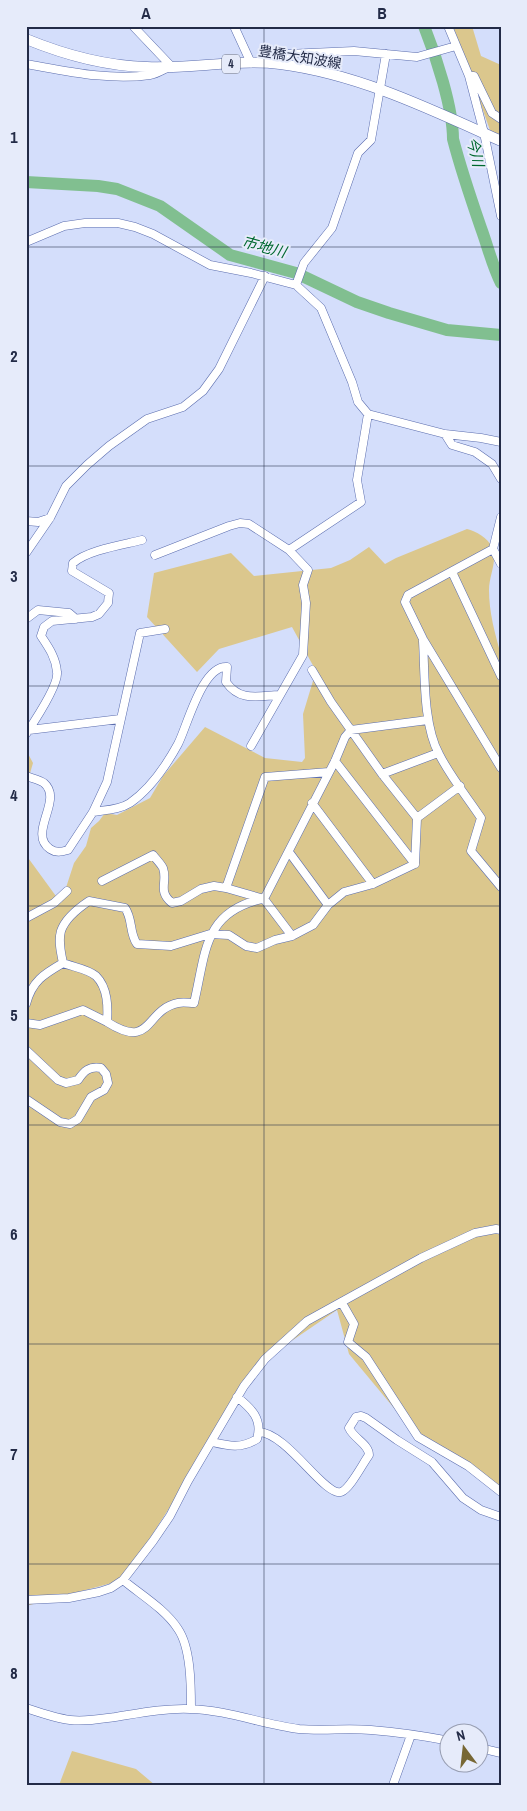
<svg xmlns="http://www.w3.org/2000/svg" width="527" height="1811" font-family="'Archivo Narrow','Noto Sans JP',sans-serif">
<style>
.green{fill:#dbc78d}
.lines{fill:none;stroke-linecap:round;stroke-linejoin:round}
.river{stroke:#81bf90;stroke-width:12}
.minor-casing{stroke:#5b6dae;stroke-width:9}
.major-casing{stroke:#5b6dae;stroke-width:11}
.minor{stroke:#fff;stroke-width:8}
.major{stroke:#fff;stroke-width:10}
.grid{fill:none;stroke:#232b47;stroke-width:1;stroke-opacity:0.55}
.labels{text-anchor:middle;stroke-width:4;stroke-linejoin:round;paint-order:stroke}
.shield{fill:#e6ebfa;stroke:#5e657d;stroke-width:1}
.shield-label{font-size:12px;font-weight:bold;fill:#232b47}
.street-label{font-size:14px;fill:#232b47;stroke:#e6ebfa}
.water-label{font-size:15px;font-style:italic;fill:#006930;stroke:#e6ebfa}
.neatline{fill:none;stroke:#232b47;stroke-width:2}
.grid-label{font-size:16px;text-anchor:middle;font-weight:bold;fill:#232b47}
</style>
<rect width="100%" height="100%" fill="#d4defb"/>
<!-- green -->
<path class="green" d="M453,26h19l9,30 20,9v72l-10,-4z
M467,529c9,2 21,9 25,18 6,14 -3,28 -3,43 0,22 6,44 12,65v837l-83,-55 -69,-83 -12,-44 -72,49 -142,221 -97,26v-751l35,48 13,-40 12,-17 5,-18 8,-7 6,-8 12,2 33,-17 13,-22 42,-49 60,31 37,4 3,-4 -2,-44 13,-43 -24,-44 -73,22 -22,23 -50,-55 7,-44 77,-20 23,23 77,-8 19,-8 19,-13 16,17 11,-6z
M26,750l7,13 -7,24z
M72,1751l64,18 19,16h-96z"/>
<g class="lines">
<!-- river -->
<path class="river" d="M424,26c12,30 29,82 29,113 8,31 18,60 28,89 7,19 11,37 20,55
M26,182l72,4 19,3 43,17 70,49 66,18 61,29 32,11 58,17 54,5"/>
<defs>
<path id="minor" d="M234,26l17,37
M448,26l21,50 15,57 17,83
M26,64c40,7 83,17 124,11 7,-1 14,-6 21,-9l-38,-40
M278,64l9,-10 67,-3 63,6 39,-11
M469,76h5l18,37 9,6
M26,242l38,-16 21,-3h33l17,4 18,7 57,31 41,8 45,12 25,23 31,74 6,20 10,12 77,20 36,4 20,4
M296,285l8,-22 28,-35 26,-75 13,-13 15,-86
M445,434l7,11 23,7 17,12 9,15
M501,517l-8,32 -85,46 -3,7 18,37 78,129
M26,521l12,1 12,-4
M493,549l8,15
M289,550l72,-48 -4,-22 11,-66
M26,553l24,-35 16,-32 21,-21 22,-19 38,-27 36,-12 20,-16 16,-22 46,-93
M155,555l74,-29 11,-3 9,1 40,26 19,20 -5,15 3,18 -3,52 -52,91
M452,572l49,104
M26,619l12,-9 31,3 7,6
M423,641c2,33 0,84 16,113 11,22 28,43 42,64l-10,33 30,36
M312,670l19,32 51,72 35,44 -2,46
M29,730l91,-11
M26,734c8,-12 33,-50 31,-62 -1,-14 -8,-24 -16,-36l3,-9 8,-6 40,-4 7,-3 9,-11 1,-10 -37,-22 1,-8c15,-13 49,-18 69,-23
M335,761l80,103
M382,774l56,-21
M26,776c5,2 14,4 18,7 20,17 -17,50 6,66 6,4 11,3 18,1l25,-38 14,-30 33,-149 25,-4
M312,803l61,81
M93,812c12,-2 26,-2 37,-9 20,-14 36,-37 48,-59 9,-17 24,-79 49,-77l-1,15c14,20 32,14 53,13
M417,818l43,-32
M289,852l39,53
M102,881l51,-26c3,4 8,9 10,13 5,14 -6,23 9,35l9,-2 20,-12 13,-3 12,2 38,11 28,37 21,-11 15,-20 16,-13 29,-8 42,-20
M226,888l39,-111 64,-5
M264,899l71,-138 10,-24 6,-7 77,-10
M26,918l28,-15 13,-12
M63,963c10,4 25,6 33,13 12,12 12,31 11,46 46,29 37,-12 71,-19 5,-1 11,0 16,0 12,-50 9,-91 68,-104
M63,963c-2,-10 -5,-22 -2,-32 4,-12 19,-24 28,-30l36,7c8,11 4,25 12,36l34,2 39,-12 19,1 17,11 11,2 18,-8 17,-4
M26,1004c6,-23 18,-30 37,-41
M26,1023l14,2 43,-15 24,12
M26,1050l32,30 8,3 12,-3c6,-9 11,-14 23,-12l5,6 2,9 -4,7 -13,7 -13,22 -8,5 -10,-2 -34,-23
M342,1303l12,21 -6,18 18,15 52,80 50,29 33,26
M259,1432c28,1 66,65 82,60 9,-3 22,-29 28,-37 0,-11 -15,-16 -20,-27l7,-11 5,-1 5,2 31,22 35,22 31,36 18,12 20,7
M212,1442c17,4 29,7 45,-3 6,-20 -6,-31 -20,-42
M123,1580c18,15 42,29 55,49 13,19 13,57 13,80
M26,1600l43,-2 30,-6 12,-4 12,-8 30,-39 17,-25 18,-35 56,-95 21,-27 42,-38 114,-63 54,-25 21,-4 5,1
M26,1708c15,5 29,10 44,12 15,2 30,-1 45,-3 25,-4 50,-9 75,-8 37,1 72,15 109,20 24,2 48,-1 72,1 26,2 53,6 79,11
M480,1748l21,5
M393,1785l18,-50"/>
<path id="major" d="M26,39c39,16 79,27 121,28 44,2 89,-8 133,-3 78,10 150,45 221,77"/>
</defs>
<!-- minor casing -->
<use href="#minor" class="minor-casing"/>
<!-- major casing -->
<use href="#major" class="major-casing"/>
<!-- minor -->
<use href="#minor" class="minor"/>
<!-- major -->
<use href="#major" class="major"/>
</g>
<!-- grid -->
<path class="grid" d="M264,26v1759M26,247h475M26,466h475M26,686h475M26,906h475M26,1125h475M26,1344h475M26,1564h475"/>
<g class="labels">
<!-- shield labels -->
<rect class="shield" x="222" y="54.5" width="18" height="19" rx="4"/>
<g class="shield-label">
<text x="231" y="68">4</text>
</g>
<!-- street labels -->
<g class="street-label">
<text transform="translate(300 57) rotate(9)" y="5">豊橋大知波線</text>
</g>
<!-- water labels -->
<g class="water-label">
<text transform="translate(475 152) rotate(77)" y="5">今川</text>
<text transform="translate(264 247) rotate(15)" y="5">市地川</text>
</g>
</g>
<!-- border -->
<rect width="527" height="1811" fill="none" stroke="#e6ebfa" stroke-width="55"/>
<!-- north arrow -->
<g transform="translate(464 1748) rotate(345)"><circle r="24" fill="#e6ebfa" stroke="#989eb2"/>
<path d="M0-4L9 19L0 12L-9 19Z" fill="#776734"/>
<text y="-8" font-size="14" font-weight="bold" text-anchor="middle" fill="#232b47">N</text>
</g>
<rect x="28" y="28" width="472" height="1756" class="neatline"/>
<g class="grid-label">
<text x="146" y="19">A</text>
<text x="382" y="19">B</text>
<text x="14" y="143">1</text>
<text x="14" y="362">2</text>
<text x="14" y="582">3</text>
<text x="14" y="801">4</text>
<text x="14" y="1021">5</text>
<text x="14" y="1240">6</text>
<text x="14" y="1460">7</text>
<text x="14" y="1679">8</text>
</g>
</svg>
